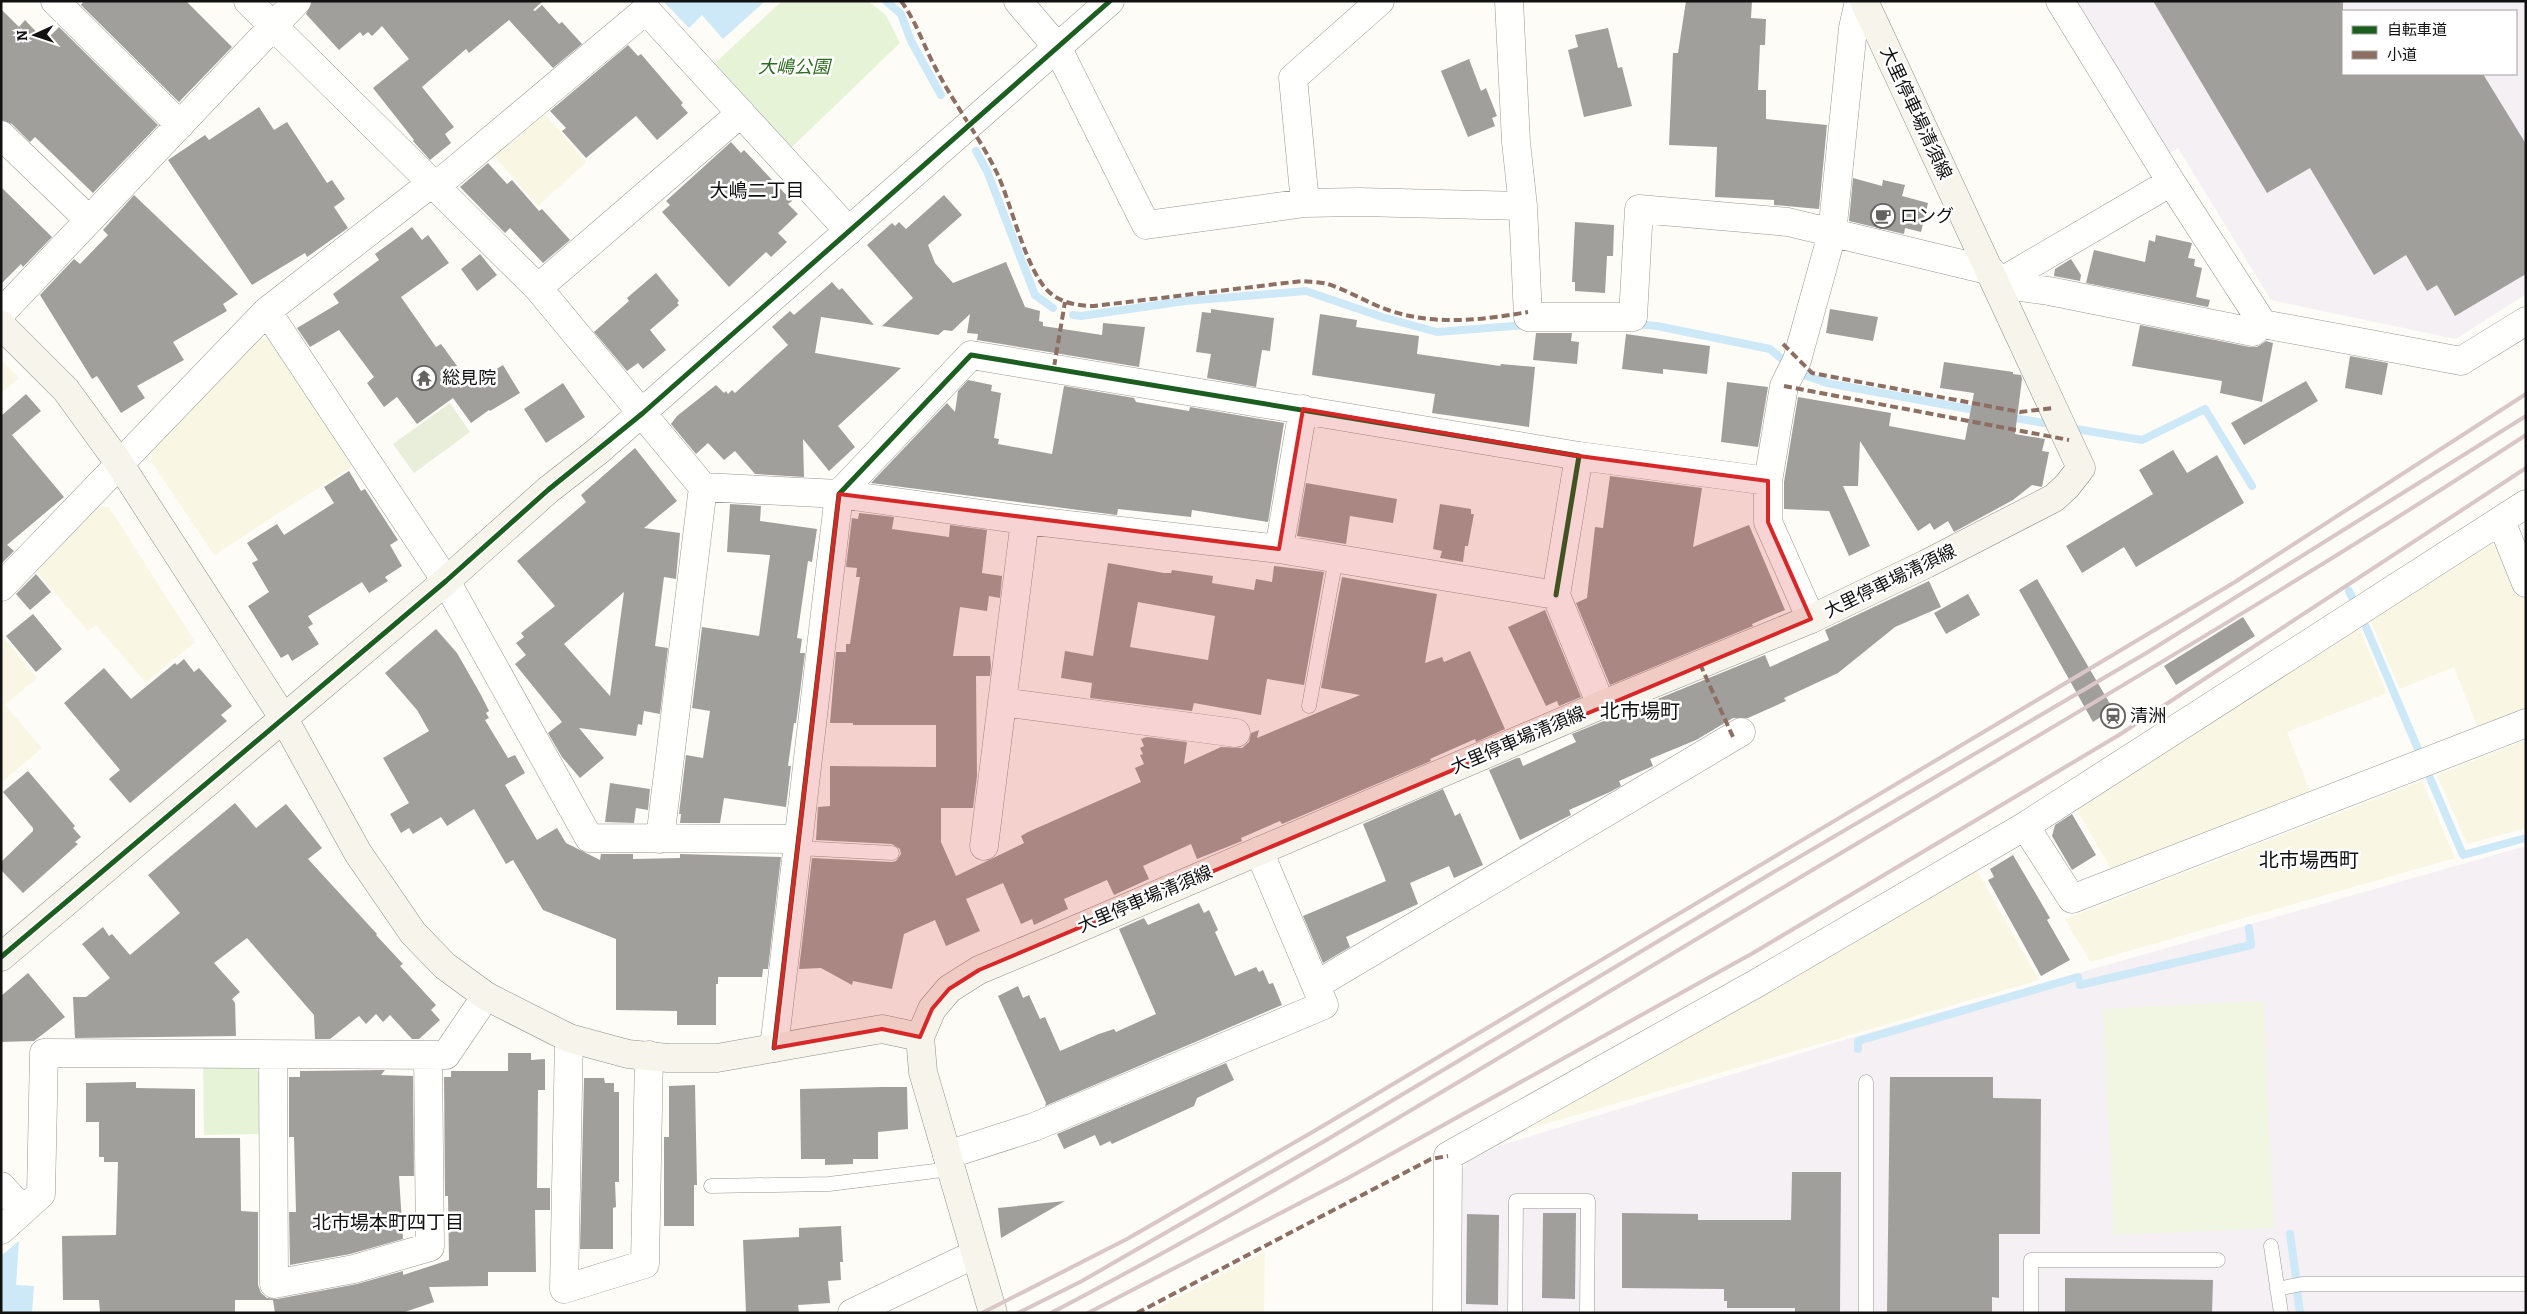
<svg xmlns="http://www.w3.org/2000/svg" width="2527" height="1314" font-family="Bitter,'Noto Sans JP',serif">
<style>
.industrial{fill:#f5f0f3;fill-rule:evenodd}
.farmland{fill:#f9f7e4}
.green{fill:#e7f3d7}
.cemetery{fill:#e9eedb}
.pitch{fill:#f0f6e1}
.water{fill:#cde8f7}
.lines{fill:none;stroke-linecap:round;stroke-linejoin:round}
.stream{stroke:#cde8f7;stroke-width:8}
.building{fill:#a19f9c;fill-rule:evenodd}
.lane-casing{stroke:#979795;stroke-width:15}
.street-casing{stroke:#979795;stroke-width:29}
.secondary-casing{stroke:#8e8d8b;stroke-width:29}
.lane{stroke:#fffffe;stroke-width:14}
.street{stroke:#fffffe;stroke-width:28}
.secondary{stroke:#f6f4eb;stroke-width:28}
.rail{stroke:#d9c6c7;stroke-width:4}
.quiet{stroke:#8d6e63;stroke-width:4;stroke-dasharray:8 4;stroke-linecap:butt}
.cycleway-casing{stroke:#fff;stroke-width:8}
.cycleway{stroke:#1b5e20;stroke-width:5}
.marked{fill:#d62828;fill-opacity:0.2;stroke:#d62828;stroke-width:4;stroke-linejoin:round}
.labels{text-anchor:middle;stroke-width:5;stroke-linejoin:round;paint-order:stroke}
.park-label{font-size:18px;font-style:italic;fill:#2f6b1f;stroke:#fff}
.street-label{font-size:18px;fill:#111;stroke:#fff}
.poi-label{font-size:18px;fill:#111;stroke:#fff;text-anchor:start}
.neighbourhood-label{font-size:19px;fill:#111;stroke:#fff}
.quarter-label{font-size:20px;fill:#111;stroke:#fff}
</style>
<rect width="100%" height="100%" fill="#fdfcf7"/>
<!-- industrial -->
<path class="industrial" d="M2075,1h451v293l-70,45 -185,-39 -93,-152 -10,6zM2343,11h173v63h-173z
M2526,846v467h-1067l1,-140 8,-12 31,-15 351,-108z"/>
<!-- farmland -->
<path class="farmland" d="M542,111l44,51 -48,44 -45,-51z
M259,338l12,1 82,127 -139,89 -63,-94 2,-12z
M1,360l18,18 -18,15z
M96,507h13l86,135 -49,41 -50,-58 -8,6 -53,-61z
M2484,543l17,4 25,58v103l-48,20 -24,-61 -54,22 -31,-71z
M2358,626l29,67 -100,39 24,62 -200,75 -35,-60z
M1,634l36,44 -32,27 37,43 -41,35z
M2526,740v88l-59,16 -30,-69z
M2422,781l33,77 -365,104 -25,-43z
M1976,869l63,111 -511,149z
M1265,1252l-1,61h-116z"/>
<!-- green -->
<path class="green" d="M782,1h86l18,14 14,28 -109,105 -76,-85z
M203,1066h50l8,8 1,60 -58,1z"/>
<!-- cemetery -->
<path class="cemetery" d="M450,403l20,29 -56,41 -21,-29z"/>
<!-- pitch -->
<path class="pitch" d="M2263,1001l11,227 -160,7 -11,-226z"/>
<!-- water -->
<path class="water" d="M663,1h102l-42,38 -21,-24 -13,13z
M19,1241l-3,44 18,1 -2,27h-31v-57z"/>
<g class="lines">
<!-- stream -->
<path class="stream" d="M886,1l15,13 10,27 30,54
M976,151l11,20 48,124 18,13
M1073,315l8,1 104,-15 121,-10 76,26 55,15 89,-7
M1635,324l22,2 113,23 28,24 29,10 153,28
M2009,417l35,6
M2076,429l66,11 63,-31 47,77
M2349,591l5,11
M2366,627l52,122
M2430,778l33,77 63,-17
M1858,1049v-8l220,-64 2,8 171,-40 -2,-17
M2290,1234l6,43
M2297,1291l3,22"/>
</g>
<!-- building -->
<path class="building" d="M84,1h102l46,46 -53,55 -98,-97z
M312,1h231l-10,9 2,1 7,-6 17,19 3,-2 20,22 -29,24 -44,-48 -40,33 -3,-4 -44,38 32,40 -9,7 6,9 -21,17 -17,-19 1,-1 -41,-52 36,-29 -27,-33 -10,10 -4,-4 -5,4 -3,-4 -21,18 -33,-36z
M1686,1h66l-1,17 15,1 -1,26h-5l-2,45h8v29l61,6 -8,84 -45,-4v-5l-59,-3 2,-50 -48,-2 4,-92h5z
M2153,1h190v73h140l43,70v130l-71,42 -18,-31 -10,6 -21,-36 -32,20 -64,-107 -43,25z
M1,9l18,18 6,-7 20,21 14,-14 99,98 -65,68 -58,-56 -5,5 -18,-18 -11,-4z
M1608,28l10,40 4,-1 10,39 -48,11 -16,-67 10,-3 -3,-12z
M628,45l10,11 3,-2 42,49 -2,2 7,8 -31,27 -21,-24 -50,42 -24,-27 4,-3 -16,-17z
M1469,59l12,32 5,-3 11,28 -5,2 3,8 -27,11 -27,-66z
M259,107l15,23 13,-8 40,61 5,-3 13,19 -11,8 14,21 -41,29 -2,-4 -53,32 -84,-125 37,-25 4,5z
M731,142l10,11 3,-3 48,51 -4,3 10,10 -20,19 9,9 -16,15 -5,-5 -37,35 -67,-75 8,-7 -4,-4z
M488,163l19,21 5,-4 27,31 3,-2 28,31 -27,23 -33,-35 -5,5 -45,-46z
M1853,178l29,8 1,-6 22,5 -3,11 26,7 -7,29 -16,-4 -1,6 -55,-13z
M1,187l51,50 -29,30 -2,-3 -20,20z
M134,195l104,99 -15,10 4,7 -54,31 11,18 -47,26 8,12 -24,15 -24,-37 -5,3 -52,-84 34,-36 6,5 28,-29 -5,-5z
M944,195l18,20 -34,30 7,18 18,20 53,-21 19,45 15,4 -1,10 4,1v4l59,9 1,-12 42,4 -6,40 -162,-27 1,-6 -11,-1 3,-19 -18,17 -8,-1 -6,5 -56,-9 31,-28 -46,-53 25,-22 3,3 4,-4 7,7z
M1575,222l39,3 -1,31h-6l-2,37 -30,-2v-9h-3z
M412,227l10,13 6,-5 21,28 -48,34 35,50 5,-3 30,41 32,-20 17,28 -30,18 -1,-1 -18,13 -18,-25 -36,26 -20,-27 -13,10 -17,-24 7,-6 -35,-47 -29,17 -13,-19 42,-25 -6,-9 46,-34 -4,-6z
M2156,235l36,8 -4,15 7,1 -1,7 8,2 -6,29 14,3 -2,7 -122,-24 8,-33 51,12 4,-22 6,2z
M480,254l17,21 -20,16 -16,-22z
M2071,259l10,16 -1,6 -26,-5 1,-7z
M656,273l23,28 -2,2 2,2 -29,25 16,20 -23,19 -5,-6 -11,8 -33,-39 35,-31 -2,-3z
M832,282l7,8 3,-2 32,37 -53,-8 -6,36 86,15 -63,58 17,21 -26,24 -26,-32 1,38 -49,-3 -20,-23 -11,9 -16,-17 -12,11 -25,-30 6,-8 39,-31 8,8 2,-2 2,3 4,-4 3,3 53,-48 -16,-18 18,-16 4,4z
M1211,309l63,9 -4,33 -8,-1 -6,37 -49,-9 4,-24 -15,-2 6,-40 9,1z
M1830,309l48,8 -5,24 -47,-8z
M1320,314l37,6 -1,7 63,9 -2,18 83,12 1,-2 34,3 -6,60 -97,-14 3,-19 -123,-19z
M2140,325l110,22h7l9,-6 7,2 -11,59 -42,-9 2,-12 -90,-15z
M1536,333h36l-1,8 8,1 -2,22 -44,-4z
M1626,334l84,12 -3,28 -44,-5v5l-41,-5z
M2350,356l38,7 -6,32 -37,-7z
M1944,362l69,10v2l8,1 1,4 -7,55 30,5 -3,12 7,1 -7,35 -10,-2 -19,15 -59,32 -6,-11 -14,9 -4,-7 -12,8 -58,-90 -2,45h-15l27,60 -21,10 -20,-45 -45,-2v-27l14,-85 93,16 -2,13 76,14 9,-47 -34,-5z
M968,380l24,5 -1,6 10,2 -7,45 5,1 -1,5 54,10 12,-68 70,12 2,4 53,9 1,-4 94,16 -16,99 -76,-12 -1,7 -73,-8 -1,6 -246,-32 76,-80 8,9 3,-21z
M2306,381l12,20 -74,44 -13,-22z
M1727,382l41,5 -10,60 -37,-5z
M563,383l22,34 -39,26 -22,-34z
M26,394l15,17 -29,24 52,62 -57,48 7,6 -13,13v-148z
M635,448l42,53 -33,27 36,5 -4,46 -12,-2 -9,69 13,2 -8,66 -16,-3 -2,14 -4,-1 -2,12 -57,-8 25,30 -24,20 -18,-21 -14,-24 14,-11 -47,-58 11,-9 -10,-12 8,-6 -3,-4 34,-27 -38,-45 69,-59 -5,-7zM624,592l-14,104 -46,-52z
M2173,450l14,23 30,-18 27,48 -108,64 -12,-20 -42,26 -16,-27 87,-52 -14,-24z
M349,471l12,20 4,-2 33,51 -8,5 12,21 -17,11 3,4 -19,12 -7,-11 -54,34 5,8 -5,3 11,17 -27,17 -4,-7 -7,4 -33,-52 21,-14 -17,-29 6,-3 -11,-17 30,-19 7,11 50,-32 -10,-16z
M1610,476l92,12 -9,59 56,-22 36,85 -33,14 1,2 -143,59 -34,-82 11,-5 8,-71 8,1z
M1306,483l91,16 -4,24 -43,-7 -4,28 -49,-8z
M730,504l31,2 -1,15 57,8 -5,33 -4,-1 -11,77 5,1 -2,14h5l-9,70h-2l-6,43h3l-5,41 -62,-9 -4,25h-40l1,-9h-2l7,-59 17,3 7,-47 -18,-3 10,-81 57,9 11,-81 -43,-3z
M1440,504l31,5v5h3l-6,32h-3l-2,16 -23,-4 2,-7 -9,-2z
M859,513l35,4 -2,12 57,8 1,-12 37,5 -5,43 20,3 -2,22 -11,-2 -2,15 -27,-4 -7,49h37l1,10 -1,10h-14l1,100 -4,32h-32v34l15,34 68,-33 -3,-7 7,-4 113,-50 -6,-14 9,-4 -4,-9 3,-1 -3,-6 4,-2 -3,-7 6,-2 40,5 -3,22 37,-17 21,1 7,-6 2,-9 8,-3 -2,8 103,-43 -39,-7 21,-111 95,17 -12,69 17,-6 2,5 26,-11 35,78 -29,13 -1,-3 -45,20 1,2 -149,63 -2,-3 -39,17 1,3 -45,18 -6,-15 -48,22 6,13 -35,16 -7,-15 -43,19 4,10 -34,16 -2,-6 -11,5 -18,-41 -37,16 14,32 -34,15 -11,-26 -31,14 -12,55 -39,-8 -1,4 -31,-17 -22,1 13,-111 80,4 4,-1 5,-7 -1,-5 -8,-5 -76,-4 2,-33 12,-1v-40l106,1v-42h-83v-2h-23l6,-71h10v-8h4l10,-67h-4l1,-9 -11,-1 6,-49 6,1z
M1108,563l56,10h7l1,-3 41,6 -1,7 42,7 2,-11 16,3 2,-16 50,6 -20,113 -37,-6 -6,36 -67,-12 -2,8 -102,-13 2,-15 -31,-5 4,-27 28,5zM1138,602l77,14 -7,44 -78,-13z
M36,574l15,18 -21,18 -14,-16z
M2037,579l76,130 -20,13 -74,-132z
M1929,581l12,26 -46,20 -57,46 -54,25 2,3 -38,17h-15l-37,22 -46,19 3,7 -34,15 2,5 -11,6 -41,18 2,5 -2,1 -49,24 -31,-70 28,-12h3l3,8 53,-24 -4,-8 193,-79 5,12 59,-27 -4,-10z
M1968,594l12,21 -34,19 -12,-21z
M1545,610l36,87 -22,9 -2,-5 -11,5 -38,-79z
M33,614l29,35 -26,23 -30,-36z
M2243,617l12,19 -79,49 -12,-19z
M436,629l21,24 24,42 8,16 -3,2 3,5 -4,2 23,38 7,-3 10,18 -20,12 32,55 20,-12 9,15 34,17 1,-6h32v5l47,-1v-4l101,3 -13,112h-5l-1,8h-44v7h-2v41h-39v-14l-61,-1v-71l-73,-29 -30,-50 -7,4 -32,-55 -27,17 -6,-9 -28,17 -4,-6 -8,5 -11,-19 19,-11 -26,-45 46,-27 -12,-21 -32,-37z
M184,659l10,13 5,-4 33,38 -11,9 6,6 -97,82 -21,-24 11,-9 -56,-67 40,-35 27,31 44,-36 2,2z
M28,771l47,55 -2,2 8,9 -6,5 3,2 -55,49 -22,-23v-8l32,-31v-3l-30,-36z
M610,783l40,6 -2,21 -12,-2 -2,15 -29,-1z
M1443,789l12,27 5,-3 23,52 -29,13 -5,-12 -39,17 8,21 -72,33 4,10 -27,16 -20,-47 83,-35 -23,-57z
M235,803l21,25 30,-24 36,44 -14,11 69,75 -1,1 27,29 -3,2 36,39 -5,5 9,10 -21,19h-7l-22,-24 -7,7 -7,-8 -10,10 -7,-8 -29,23h-15l-1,-24 -67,-77 -33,25 26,29 -8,7 3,4 1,33 -161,2 -2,-41h13l24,-19 -28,-34 21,-17 6,9 3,-2 18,21 50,-42 -32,-38z
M2072,814l24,41 -24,15 -20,-34 3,-11z
M2013,855l37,63 -3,2 23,40 -29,16 -53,-96 6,-3 -4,-8z
M1199,903l5,10 5,-3 9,20 -3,2 20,44 21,-9 3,5 4,-2 6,14 4,-1 9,22 -237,101 1,-3 -48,-107 20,-10 5,12 6,-3 11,24 5,-2 15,34 39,-17 15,-5 2,3 40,-18 -37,-85 25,-11 4,7z
M28,973l37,44 -31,24 -33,1v-46z
M508,1053h23v7l14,-1v31h-7l-1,98h13v22h-15l1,62h-48v14l-59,1 5,15 -32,11h-127l-2,-13h-38v13h-135l-1,-13h-36l-1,-64 54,-1 2,-73h-14v-5h-5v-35h-13v-39l50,-1v6l59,1v49h45l1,73 17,1v73l3,8 6,5 10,1 80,-15 46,-13v4l46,-15 -1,-64h-3l-1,-119h7v-6h57z
M1226,1063l8,17 -37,18 -3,8 -82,38 -2,-3 -10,5 -5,-11 -31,14 -7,-15z
M385,1070l-4,5 32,1 1,100h-15l4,63 -53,15 -60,11 -1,-53h7l-2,-75h-5v-60h11v-6z
M1890,1077h103v21l48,1 -1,135h-41v64l-7,-1v16h-105z
M584,1078h20l1,5h9v9h5v90h-4l1,25 -3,1v41h-33z
M695,1085l2,100h-3v41h-30v-89h5v-51z
M882,1087h25l1,42 -30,3v27h-25v5l-28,1v-6h-24l-1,-70z
M1792,1172h49l-1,140h-45v-4h-68v-7h-3v-12l-102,-1v-75l76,1v6h93z
M1065,1201l-64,37 -3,-30z
M1543,1213h33l-1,86 -33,-1z
M1467,1214l32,1 -1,90 -32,-1z
M841,1226l2,36h-3l1,18 -13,1 2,22 -32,2 1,8h-53l-3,-73 56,-3v-9z
M2065,1278l148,2 -1,33h-147z"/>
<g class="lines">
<defs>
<path id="lane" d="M1309,706l27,-148
M798,848l94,5
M711,1186l118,-2 122,-15
M2271,1246l10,67
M2277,1289l25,-5h224
M1515,1313l1,-112h72l-1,112
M1866,1313v-231
M2031,1313v-53h187"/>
<path id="street" d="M55,1l125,124
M248,1l290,287 165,199 -43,352
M1018,1l39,46 89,178 159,-22 54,-1 164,4
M1509,1l7,141 7,64 5,111h105l6,-108 149,13 203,49
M2060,1l111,181 92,142 198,37 65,-40
M1,135l88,85
M436,186l210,-176 203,221
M1305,203l-12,-125 87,-77
M1997,284l52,7 204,41 10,-8
M1997,284l174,-102
M538,288l203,-175
M267,311l179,270 143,257 209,1
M1,313l296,-312
M598,451l512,-450
M1579,456l189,25
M703,487l136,7 186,26 -41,326
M1025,520l254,29 277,46 45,110
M2501,521l25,62
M1279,549l24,-140
M1,587l266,-276 166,-129
M1811,619l-43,-97v-41l16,-95 13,-26 35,-126 21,-206 6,-27
M1002,702l234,31
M2025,826l47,73 454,-176
M1316,985l425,-253
M569,1038l-5,251 81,-25 4,-209
M774,1048l65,-554 132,-139 608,101 -23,139
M273,1055l1,229 80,-15 76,-22 -2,-192
M947,1155l87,-28 290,-122 -65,-154
M1,1186l22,24
M1,1230l40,-36 3,-141 402,2 40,-59
M852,1313l123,-59
M1447,1313l1,-157 309,-173 268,-157 501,-322"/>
<path id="secondary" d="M1,325l65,65 53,73 165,256 74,134 55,80 32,33 41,30 83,42 59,16 40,4h49l165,-29 38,8
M1,957l445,-376 102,-91 50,-39
M993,1313l-70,-241 -3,-35 12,-28 17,-20 30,-19 72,-30 550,-235 210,-86 115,-55 128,-66 13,-12 14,-18 -217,-467"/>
</defs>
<!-- lane casing -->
<use href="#lane" class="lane-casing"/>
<!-- street casing -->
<use href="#street" class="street-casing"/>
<!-- secondary casing -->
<use href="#secondary" class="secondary-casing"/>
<!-- lane -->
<use href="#lane" class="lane"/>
<!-- street -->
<use href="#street" class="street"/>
<!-- secondary -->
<use href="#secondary" class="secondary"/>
<!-- rail -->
<path class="rail" d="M982,1313l145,-74 189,-109 919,-548 291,-188
M1018,1313l64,-32 241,-139 449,-269 376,-221 378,-236
M1051,1313c239,-125 469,-269 701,-407 259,-155 521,-306 774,-471
M1088,1313l260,-135 405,-225 366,-218 407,-267"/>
<!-- quiet -->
<path class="quiet" d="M901,1c15,20 22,43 33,64 19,38 45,71 63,108 15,32 28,95 51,118 12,12 30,15 46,15l208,-25c8,1 18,1 26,3 21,7 40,19 60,26 46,16 94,10 140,2
M1783,344l29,29 208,39 33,-4
M1054,367l11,-65
M1784,386l285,54
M1700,664l33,73
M1137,1313l294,-154 17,-3"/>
<defs>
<path id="cycleway" d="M1,957l445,-376 102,-91 95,-77 467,-412
M774,1048l65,-554 132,-139 608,101 -23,139"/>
</defs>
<!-- cycleway casing -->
<use href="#cycleway" class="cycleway-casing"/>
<!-- cycleway -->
<use href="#cycleway" class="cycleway"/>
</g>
<!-- marked area -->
<path class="marked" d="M1303,409l276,47 189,25v41l43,97 -832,351 -30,19 -17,20 -12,28 -38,-8 -108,19 65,-554 440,55z"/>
<!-- icons -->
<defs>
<symbol id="cafe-ring" viewBox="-11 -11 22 22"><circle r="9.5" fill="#fff" stroke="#646362" stroke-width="1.5"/><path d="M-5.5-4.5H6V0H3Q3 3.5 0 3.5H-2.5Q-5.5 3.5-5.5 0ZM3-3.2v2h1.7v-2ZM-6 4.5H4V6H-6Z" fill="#646362"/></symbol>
<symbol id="temple-ring" viewBox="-11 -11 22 22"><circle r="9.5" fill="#fff" stroke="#646362" stroke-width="1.5"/><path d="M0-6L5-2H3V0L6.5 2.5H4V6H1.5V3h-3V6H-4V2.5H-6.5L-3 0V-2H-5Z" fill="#646362"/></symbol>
<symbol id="station-ring" viewBox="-11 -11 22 22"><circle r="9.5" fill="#fff" stroke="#646362" stroke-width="1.5"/><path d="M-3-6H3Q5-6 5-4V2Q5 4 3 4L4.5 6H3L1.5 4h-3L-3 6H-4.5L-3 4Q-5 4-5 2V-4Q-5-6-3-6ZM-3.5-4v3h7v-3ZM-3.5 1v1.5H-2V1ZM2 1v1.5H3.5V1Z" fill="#646362"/></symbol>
</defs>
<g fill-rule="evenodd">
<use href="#cafe-ring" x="1869" y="202" width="28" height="28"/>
<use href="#temple-ring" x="410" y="364" width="28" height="28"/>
<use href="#station-ring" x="2099" y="702" width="28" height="28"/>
</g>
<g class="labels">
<!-- park labels -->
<g class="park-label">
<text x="794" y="73">大嶋公園</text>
</g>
<!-- street labels -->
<g class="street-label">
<text transform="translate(1916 113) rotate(65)" y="6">大里停車場清須線</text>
<text transform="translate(1890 581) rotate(-26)" y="6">大里停車場清須線</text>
<text transform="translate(1518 740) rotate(-23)" y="6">大里停車場清須線</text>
<text transform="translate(1145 899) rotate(-23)" y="6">大里停車場清須線</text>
</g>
<!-- poi labels -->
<g class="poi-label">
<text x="1900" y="222">ロング</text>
<text x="442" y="384">総見院</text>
<text x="2130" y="722">清洲</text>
</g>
<!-- neighbourhood labels -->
<g class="neighbourhood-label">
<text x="757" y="197">大嶋二丁目</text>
<text x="388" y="1229">北市場本町四丁目</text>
</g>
<!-- quarter labels -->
<g class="quarter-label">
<text x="1640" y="718">北市場町</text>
<text x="2309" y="867">北市場西町</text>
</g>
</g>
<!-- border -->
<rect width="2527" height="1314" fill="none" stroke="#111111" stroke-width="5"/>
<!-- legend -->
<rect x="2342" y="10" width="175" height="65" fill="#ffffff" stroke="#a0a0a0"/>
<rect x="2352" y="26" width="25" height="8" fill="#1b5e20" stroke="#a0a0a0"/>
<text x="2387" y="35" font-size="15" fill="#111111">自転車道</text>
<rect x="2352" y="51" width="25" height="8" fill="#8d6e63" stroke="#a0a0a0"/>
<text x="2387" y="60" font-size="15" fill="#111111">小道</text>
<!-- north arrow -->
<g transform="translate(35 35) rotate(267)" stroke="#ffffff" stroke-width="4" paint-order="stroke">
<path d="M0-4L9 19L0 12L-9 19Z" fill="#111111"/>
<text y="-8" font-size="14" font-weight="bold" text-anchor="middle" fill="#111111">N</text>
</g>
</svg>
